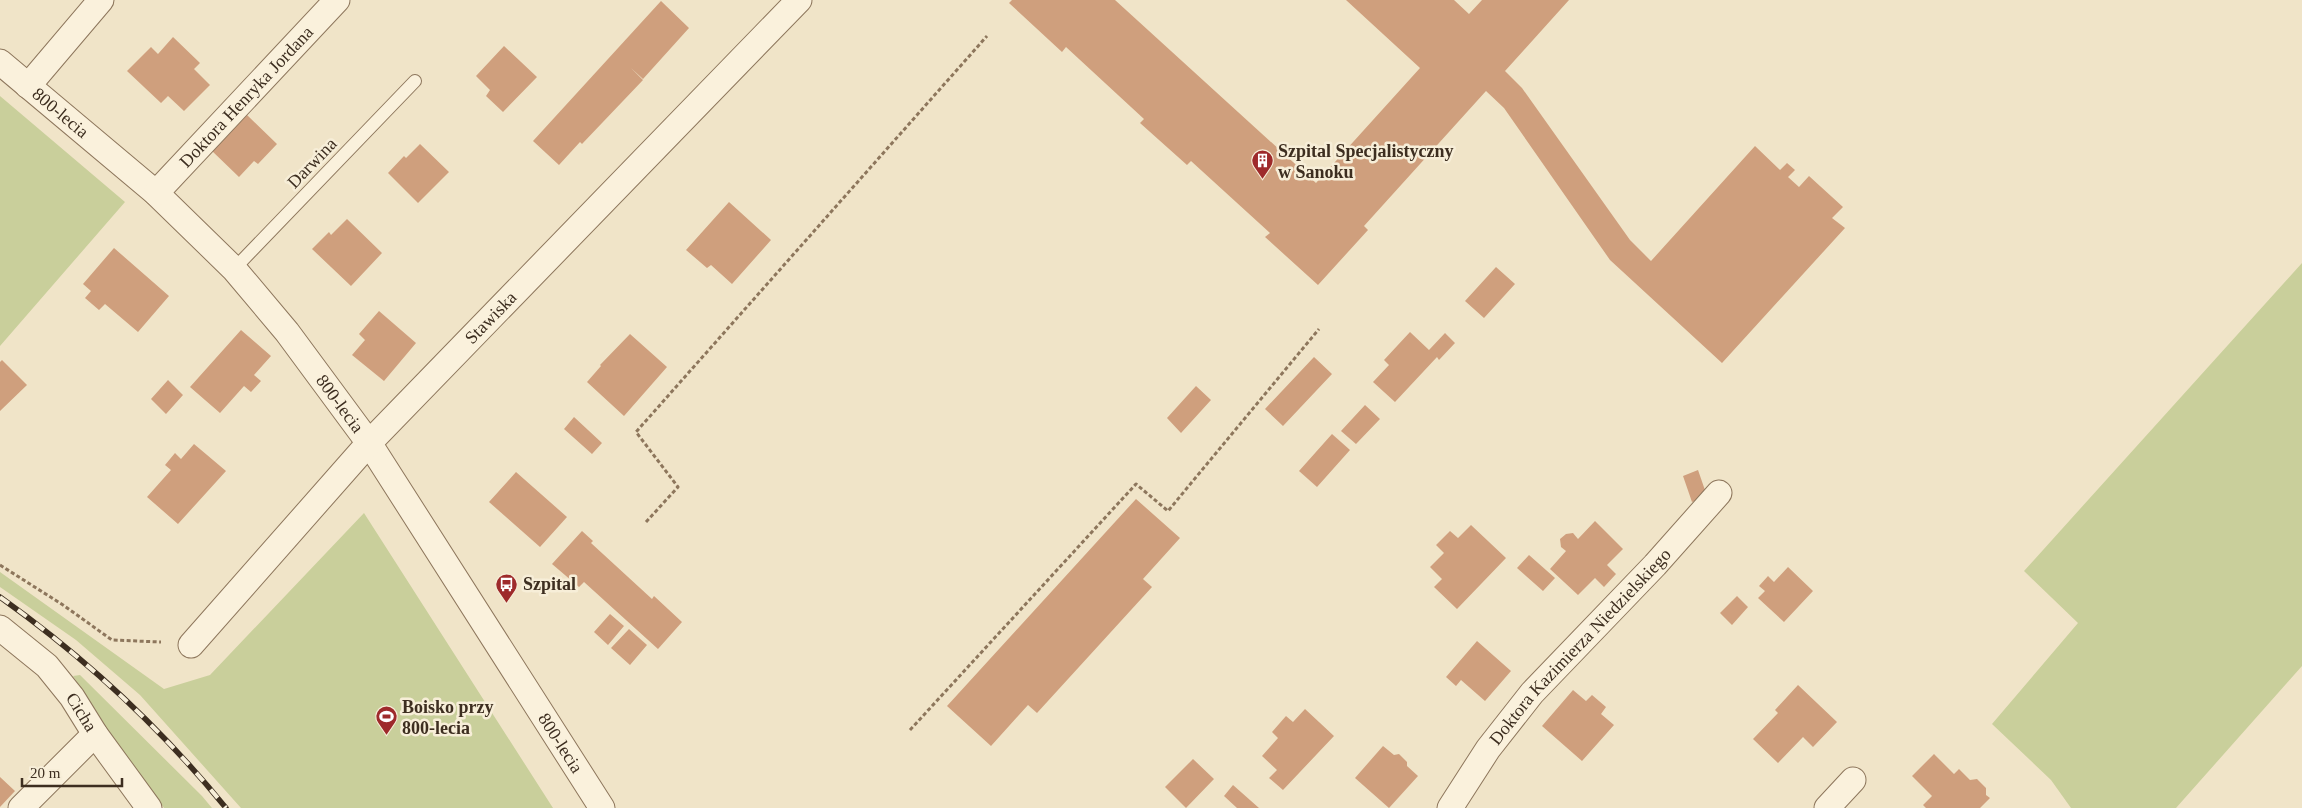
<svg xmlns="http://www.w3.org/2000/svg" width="2302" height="808" font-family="Georgia,serif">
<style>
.green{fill:#c9cf9b}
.building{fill:#cf9f7d}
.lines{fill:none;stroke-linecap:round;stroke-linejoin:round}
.lane-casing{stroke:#8d765c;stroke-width:14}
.street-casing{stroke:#8d765c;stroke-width:27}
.path{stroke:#8d765c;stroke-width:3;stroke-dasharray:4 2.5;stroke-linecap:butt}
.lane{stroke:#faf1dc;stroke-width:12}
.street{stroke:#faf1dc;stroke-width:25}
.rail-casing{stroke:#3d2e20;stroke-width:5.5}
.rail{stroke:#f7eed8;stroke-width:4;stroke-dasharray:11;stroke-linecap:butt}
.labels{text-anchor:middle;stroke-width:5;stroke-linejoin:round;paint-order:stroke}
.street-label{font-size:18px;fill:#3d2e20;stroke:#f7eed8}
.poi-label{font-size:18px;font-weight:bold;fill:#3d2e20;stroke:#f7eed8;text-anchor:start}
</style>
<rect width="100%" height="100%" fill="#f0e4c8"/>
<!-- green -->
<path class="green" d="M0,96l125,106 -125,144z
M2302,263v403l-126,142h-105l-20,-28 -59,-56 86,-101 -54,-52z
M364,513l189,295h-312l-101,-113 -64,-55 -76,-53v-15l164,117 46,-14z
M80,675l122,121 10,12h-48l-44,-60 -47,-72z"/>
<!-- building -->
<path class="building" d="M1012,0h103l201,183 104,-115 -74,-68h108l15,14 13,-14h87l-64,71 17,17 108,152 21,21 104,-115 25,24 7,-7 8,7 -7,7 11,10 10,-11 34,31 -11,11 13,10 -123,135 -112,-103 -106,-152 -18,-17 -122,135 4,4 -50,55 -53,-48 5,-4 -79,-72 -4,4 -47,-42 4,-4 -78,-72 -4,5 -53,-49z
M661,1l28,27 -46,51 -12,-11 12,12 -61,64 -2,-2 -21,23 -26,-24z
M173,37l27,26 -6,6 16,16 -26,26 -16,-15 -7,7 -34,-32 24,-24 7,7z
M504,46l33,31 -34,35 -17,-16 4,-6 -14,-14z
M246,114l31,30 -19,20 -4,-3 -15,16 -28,-27z
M420,144l29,28 -31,31 -30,-30 16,-17 2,2z
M729,202l42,38 -39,44 -21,-19 -4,3 -21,-18z
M347,219l35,34 -31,33 -39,-37 17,-17 2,3z
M114,248l55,48 -31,36 -33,-28 -6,6 -14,-12 6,-7 -8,-7z
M1496,267l19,17 -31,34 -19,-17z
M379,311l37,32 -32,38 -32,-26 13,-15 -6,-6z
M241,330l30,26 -17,19 7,6 -10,11 -7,-6 -24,27 -30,-26z
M1410,332l19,18 16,-17 10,10 -16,17 -2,-3 -42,45 -22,-20 16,-17 -5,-5z
M630,334l37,33 -43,49 -37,-34 14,-16 -1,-1z
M1314,357l18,17 -49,52 -18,-17z
M2,360l25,25 -27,26v-49z
M168,380l15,15 -17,19 -15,-15z
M1196,386l15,14 -30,33 -14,-15z
M1365,405l15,14 -24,25 -15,-13z
M574,417l28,26 -10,11 -28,-25z
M1332,434l18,16 -33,37 -18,-16z
M194,444l32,27 -48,53 -31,-27 24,-27 -6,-5 10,-12 6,6z
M1698,470l9,26 -15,6 -9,-26z
M516,472l51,45 -27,30 -51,-45z
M1136,499l44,39 -37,41 9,8 -115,126 -9,-8 -37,41 -44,-40z
M1595,521l28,28 -16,16 9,9 -12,13 -9,-9 -17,17 -28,-26 16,-18 -5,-4 -1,-8 6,-5 7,-1 5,6z
M1471,525l35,33 -49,51 -23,-22 8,-8 -12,-12 14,-14 -8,-8 14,-14 8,7z
M582,531l11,10 -2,2 61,56 2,-3 28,26 -24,27 -74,-67 -5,5 -27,-23z
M1529,555l26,23 -12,13 -26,-23z
M1788,567l25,24 -29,31 -26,-24 7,-7 -6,-5 9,-10 6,6z
M1737,596l11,11 -16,18 -12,-12z
M610,614l14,12 -16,19 -14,-13z
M629,629l18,16 -17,20 -19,-17z
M1477,641l34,30 -26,30 -24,-21 -5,6 -10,-9z
M1798,685l39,37 -24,25 -10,-10 -25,26 -25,-24 25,-26 -3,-3z
M1573,690l13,11 6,-6 14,12 -5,7 13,11 -32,36 -40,-35z
M1305,709l29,27 -51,54 -14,-12 8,-8 -15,-14 16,-18 -6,-6 14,-16 7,6z
M1383,746l11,9 5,-1 8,8v4l11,10 -29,32 -34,-30z
M1934,754l20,20 5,-5 11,11 7,-1 9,9v7l4,3 -10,10h-54l-3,-3 9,-9 -20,-20z
M1193,759l21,20 -28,29 -21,-21z
M0,777l15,14 -15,16z
M1233,785l26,23h-22l-13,-12z"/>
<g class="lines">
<defs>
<path id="lane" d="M234,269l181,-188"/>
<g id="street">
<path id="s1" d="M0,62l156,131 78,76 53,63 82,111 233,365"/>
<path d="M28,86l73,-86"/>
<path id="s2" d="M156,193l181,-193"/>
<path id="s3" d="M0,628l47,38 25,31 23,37 54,74"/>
<path id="s4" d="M191,645l178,-202 430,-443"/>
<path d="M21,808l74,-74"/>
<path id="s5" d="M1450,808l38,-59 44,-56 123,-128 64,-72"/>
<path d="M1827,808l26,-28"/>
</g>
</defs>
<!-- lane casing -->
<use href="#lane" class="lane-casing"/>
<!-- street casing -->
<use href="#street" class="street-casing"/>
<!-- path -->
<path class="path" d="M646,522l32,-35 -42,-55 351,-396
M0,565l63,40 49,35 49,2
M910,730l226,-246 32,27 151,-182"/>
<!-- lane -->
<use href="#lane" class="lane"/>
<!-- street -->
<use href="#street" class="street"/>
<defs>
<path id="rail" d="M0,597c83,59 162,132 226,211"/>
</defs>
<!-- rail casing -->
<use href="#rail" class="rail-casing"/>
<!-- rail -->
<use href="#rail" class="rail"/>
</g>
<!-- icons -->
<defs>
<symbol id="building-pin" viewBox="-11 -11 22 30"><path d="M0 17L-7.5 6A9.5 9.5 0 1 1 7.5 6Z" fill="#9e2a2b" stroke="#f7eed8"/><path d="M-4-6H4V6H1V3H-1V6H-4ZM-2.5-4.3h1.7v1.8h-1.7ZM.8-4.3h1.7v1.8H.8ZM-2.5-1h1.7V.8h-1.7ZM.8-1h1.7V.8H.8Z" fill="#fff"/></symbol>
<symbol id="bus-pin" viewBox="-11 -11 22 30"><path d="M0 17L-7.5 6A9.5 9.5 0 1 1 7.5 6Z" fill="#9e2a2b" stroke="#f7eed8"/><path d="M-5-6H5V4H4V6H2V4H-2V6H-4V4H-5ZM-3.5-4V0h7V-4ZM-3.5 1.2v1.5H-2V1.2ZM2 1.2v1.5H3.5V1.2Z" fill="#fff"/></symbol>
<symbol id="stadium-pin" viewBox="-11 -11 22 30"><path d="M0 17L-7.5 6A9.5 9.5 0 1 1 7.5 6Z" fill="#9e2a2b" stroke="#f7eed8"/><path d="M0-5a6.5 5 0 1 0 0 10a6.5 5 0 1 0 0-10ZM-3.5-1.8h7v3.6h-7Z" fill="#fff"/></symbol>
</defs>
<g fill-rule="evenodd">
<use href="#building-pin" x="1250" y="148" width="25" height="34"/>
<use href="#bus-pin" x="494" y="572" width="25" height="34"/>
<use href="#stadium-pin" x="374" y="704" width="25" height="34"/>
</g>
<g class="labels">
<!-- street labels -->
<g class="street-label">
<text dy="6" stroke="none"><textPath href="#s2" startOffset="132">Doktora Henryka Jordana</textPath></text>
<text dy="6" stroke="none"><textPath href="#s1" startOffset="79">800-lecia</textPath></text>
<text transform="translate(312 163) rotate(-46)" y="6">Darwina</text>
<text dy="6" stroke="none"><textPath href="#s4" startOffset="444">Stawiska</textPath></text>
<text dy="6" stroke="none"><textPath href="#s1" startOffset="484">800-lecia</textPath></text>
<text dy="6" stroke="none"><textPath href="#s5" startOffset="208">Doktora Kazimierza Niedzielskiego</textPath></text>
<text dy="6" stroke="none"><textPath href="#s3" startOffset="118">Cicha</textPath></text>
<text dy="6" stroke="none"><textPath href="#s1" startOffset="889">800-lecia</textPath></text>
</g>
<!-- poi labels -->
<g class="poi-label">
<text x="1278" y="157">Szpital Specjalistyczny<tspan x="1278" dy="21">w Sanoku</tspan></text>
<text x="523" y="590">Szpital</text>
<text x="402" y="713">Boisko przy<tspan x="402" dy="21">800-lecia</tspan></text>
</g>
</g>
<!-- scale -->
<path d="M22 778v8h100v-8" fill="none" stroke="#3d2e20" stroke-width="2.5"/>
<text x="30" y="778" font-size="15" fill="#3d2e20" stroke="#f7eed8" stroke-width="4" paint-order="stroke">20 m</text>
</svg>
